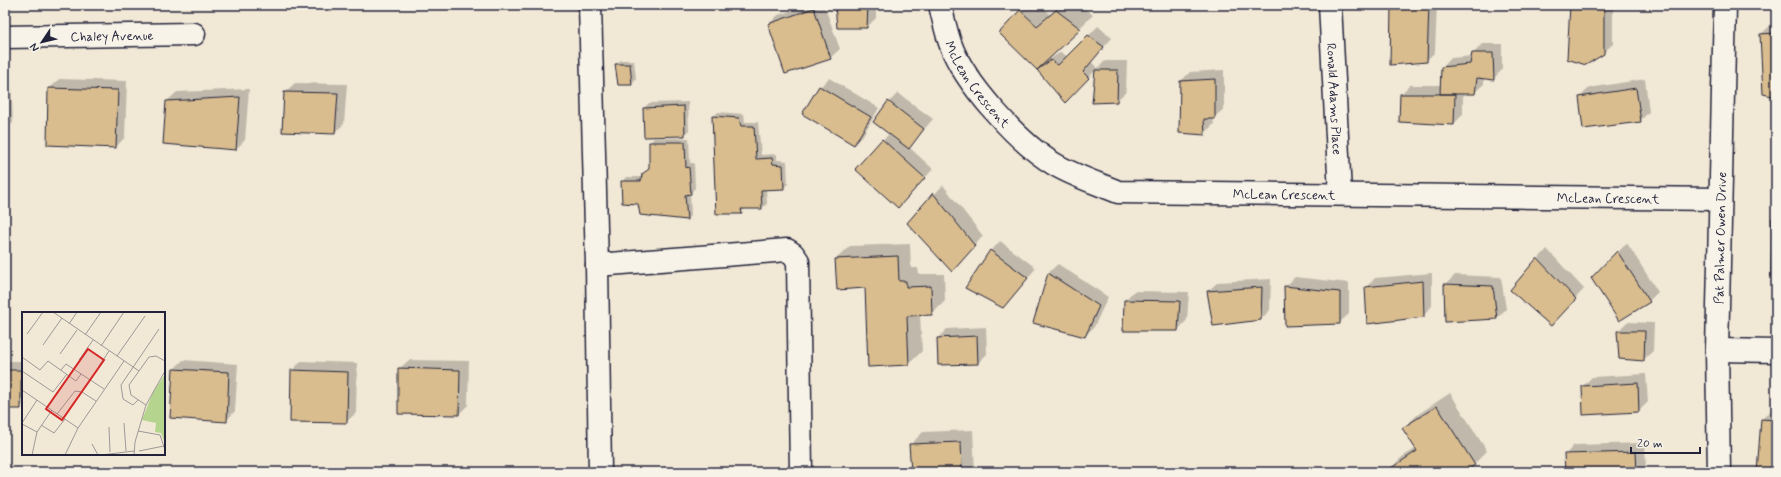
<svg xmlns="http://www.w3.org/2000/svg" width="1781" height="477" font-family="Mynerve,sans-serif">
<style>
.shadow{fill:#0003}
.building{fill:#d9bd8e;stroke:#22223b}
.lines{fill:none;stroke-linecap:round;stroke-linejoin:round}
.minor-casing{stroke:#22223b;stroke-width:25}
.minor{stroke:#f7f3e8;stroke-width:22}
.labels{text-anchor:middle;stroke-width:4;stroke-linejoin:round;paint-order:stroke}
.street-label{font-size:13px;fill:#22223b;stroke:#f7f3e8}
.inset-road{fill:none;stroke:#9e9998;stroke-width:1}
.view{fill:#d62828;fill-opacity:0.15;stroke:#d62828;stroke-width:2}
.inset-edge{fill:none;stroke:#22223b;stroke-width:2}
</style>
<rect width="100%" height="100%" fill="#f1e8d6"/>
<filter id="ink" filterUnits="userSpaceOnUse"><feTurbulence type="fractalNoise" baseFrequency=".025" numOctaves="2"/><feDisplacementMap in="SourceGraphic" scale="8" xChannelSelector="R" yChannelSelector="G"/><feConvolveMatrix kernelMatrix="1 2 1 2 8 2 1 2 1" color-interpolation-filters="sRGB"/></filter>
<g filter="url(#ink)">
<!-- shadow -->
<path class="shadow" d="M808,5h16l16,44 -10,9 -61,-34 9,-9z
M836,5h40v13l-9,9z
M1026,5h15l9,9 11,-9h19l13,10 -48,47 16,-10 7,5 30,-31 14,12 -21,24 7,6 7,-7h22l-1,31 -10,9 -20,-31 -31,31 -27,-31 -38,-37z
M1392,5h45l-2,47 -9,9z
M1571,5h42v39l-10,9 -35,5z
M1771,25h5v71l-15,-62z
M1482,44h20v26l-9,9 -9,-1v6l-10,9h-11v21l-9,10 -53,-30 9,-9h31l1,-17 9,-10 21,-2 1,-2z
M621,60h13l2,19 -5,5 -15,-20z
M1224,70v39l-11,9 1,6 -10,10 -23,-53 9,-9z
M5,76h6l2,47 -8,7z
M829,78l50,30 -16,27 -9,9 -34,-57z
M59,79l68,2 -2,56 -9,10 -67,-58z
M1645,79l4,33 -9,9 -60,-24 9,-9z
M295,83l52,1 -3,40 -10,9 -49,-41z
M249,89l-4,51 -9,9 -69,-48 10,-9z
M898,93l35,26 -24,28 24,22 -25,28 -25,-57 7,-7 -1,-31z
M688,102l1,28 -5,5 -40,-27 5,-5z
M718,112l26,2 1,8h13l3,33 16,-1v6l10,1 1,23 -5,4 -17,1 1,15 -5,4h-16l-5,5 -28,-96z
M654,138h35l1,25h4l1,25 -5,5 1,22 -4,4 -48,-16 -17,-21 4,-5h17l7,-9v-25z
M943,185l40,51 -31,35 -44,-48z
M1776,195v9l-2,-7z
M1000,241l36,27 -24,29 -45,-9 24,-37z
M1627,243l31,49 -9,9 -57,-23z
M910,244l1,24h7l1,6h25l1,27 -13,13 -12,1 2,36 -13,13 -40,2 -3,-79 -30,-28 14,-13z
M1547,249l37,40 -24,26 -49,-25z
M1058,264l50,33 -14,30 -9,9 -37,-63z
M1432,273v33l-9,10 -57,-29 9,-9z
M1455,275l46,2 5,32 -9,9 -51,-34z
M1295,277l54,6v31l-10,9 -54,-36z
M1271,279l-1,31 -9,9 -47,6 -6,-34 10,-9z
M1134,291l55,1 -2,28 -9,10 -53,-30z
M1627,322l27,1 -1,28 -10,9 -25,-29z
M986,327l1,27 -9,9 -40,-25 9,-9z
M183,360l55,4 -3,47 -9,10 -52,-52z
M409,360l60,1 -1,44 -9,9 -60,-45z
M5,361h18v44l-3,3h-15z
M301,361l56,2 -1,50 -10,9 -54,-51z
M1646,374l2,28 -9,9 -56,-25 9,-9z
M1450,393l37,58 -13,13 -12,8h-72l-1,-2 13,-13 15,-9 -13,-20 13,-13z
M1776,406v66h-18l4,-53z
M973,430l2,42h-63l-2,-27 13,-13z
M1645,443l1,29h-80l-1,-17 9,-10z"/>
<!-- building -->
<path class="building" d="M835,5h33l-1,23h-30z
M1391,5h38l-2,57 -37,3z
M1570,5l34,1v48l-18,11 -19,-6z
M814,8l17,51 -46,15 -17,-50z
M1020,10l17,16 19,-16 25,19 -44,41 -38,-37z
M1776,33v64l-13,-3 -3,-60z
M1088,35l16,12 -21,25 6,6 -24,25 -28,-33 14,-10 7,5z
M1472,53h21l1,27 -17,-2 -2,16h-35l1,-27 29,-3z
M615,64h15l2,21h-14z
M1095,70h23l-1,32 -25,1z
M1215,79v40h-11l1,16 -26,-2 1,-52z
M819,86l52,31 -17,28 -52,-31z
M48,88l70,2 -2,58 -69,-3z
M1636,88l5,34 -58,7 -4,-32z
M284,92l54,1 -3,41 -53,-2z
M1400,94h55l-1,31 -55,-3z
M240,97l-4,53 -73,-6 3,-43z
M888,101l36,28 -15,20 -36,-27z
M684,106l1,30 -41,1 -1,-29z
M712,116l27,2 2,8h13l2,33 16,-1 1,6 10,1 1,24 -23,1 1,19h-21l1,5h-26z
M882,139l43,39 -27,30 -43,-39z
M649,142h36l1,26 3,-1 2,27 -6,1 2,25 -47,-5 -2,-11 -16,-1 -1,-22h20l1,-7 7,-5z
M933,193l42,53 -23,26 -45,-49z
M1776,217v59l-5,1 1,-59z
M990,250l38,28 -25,30 -38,-20z
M1617,251l33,51 -31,19 -28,-43z
M898,256l1,25h7v6l25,-1 1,29 -25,1 2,49 -41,2 -3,-79 -28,2 -2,-31z
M1537,258l39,41 -25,27 -41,-36z
M1048,273l51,33 -14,31 -52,-14z
M1423,281l1,36 -57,7 -2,-37z
M1444,284l49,2 4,33 -52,3z
M1284,286l56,6v32l-55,2z
M1262,287l-1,33 -48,6 -6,-35z
M1124,300l56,1 -2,30h-55z
M1617,331h28l-1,30 -25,-2z
M977,336l1,28 -40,1 -1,-27z
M398,368l62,2 -1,45 -61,-1z
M173,369l56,3 -2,50 -57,-4z
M5,370h16v39h-16z
M291,370l57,2 -1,51 -57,-1z
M1638,383l1,29 -56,3 -1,-29z
M1437,406l38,59 -11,7h-75l-1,-2 29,-19 -15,-23z
M1761,419l15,1v52h-19z
M961,442l1,30h-51l-2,-28z
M1636,452l1,20h-72l-1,-18z"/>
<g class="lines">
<defs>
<g id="minor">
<path d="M590,5l7,260 3,207"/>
<path id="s1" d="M940,5c3,13 6,26 10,38 14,40 69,100 104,121 20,12 43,19 64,28l602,7"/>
<path id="s2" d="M1330,5l10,188"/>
<path id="s3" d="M5,37l189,-3"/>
<path d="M597,265l190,-15 6,4 5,7 3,211"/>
<path d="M1717,350l59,1"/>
<path id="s4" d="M1719,472l-2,-122 8,-345"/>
</g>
</defs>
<!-- minor casing -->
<use href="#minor" class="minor-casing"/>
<!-- minor -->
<use href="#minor" class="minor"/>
</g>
</g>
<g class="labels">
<!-- street labels -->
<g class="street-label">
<text dy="5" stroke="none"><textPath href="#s3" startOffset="107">Chaley Avenue</textPath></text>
<text dy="5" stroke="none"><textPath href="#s1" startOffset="89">McLean Crescent</textPath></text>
<text dy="5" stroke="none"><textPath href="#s2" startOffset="94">Ronald Adams Place</textPath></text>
<text dy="5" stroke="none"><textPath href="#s1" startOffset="437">McLean Crescent</textPath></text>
<text dy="5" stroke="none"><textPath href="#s1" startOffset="761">McLean Crescent</textPath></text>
<text dy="5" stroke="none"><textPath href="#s4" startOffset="234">Pat Palmer Owen Drive</textPath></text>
</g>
</g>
<!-- overview -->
<g transform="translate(22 312)">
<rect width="143" height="143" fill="#f1e8d6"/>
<path d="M143,62v70l-4,-11 -6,-1 1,-9 -14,-3 11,-28z" fill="#b5d48d"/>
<path class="inset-road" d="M31,0l86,59M47,12l8,-12M5,22l16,-22M63,23l16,-23M21,33l19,-27M79,34l23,-34M38,42l17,-24M95,44l28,-40M0,45l18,13 8,-9 28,20 5,-7M57,48l14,-20M77,54l10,-15M39,58l5,-6 38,25M0,59l31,21 14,-18M0,78l56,38M116,88l-5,5 -10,-6 -2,-14 38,-56M124,93l-15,-10 -2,-10 20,-28 7,-1 9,5M35,102l18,-23 7,1 14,9M0,111l15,-23M102,111l2,28M0,112l15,8M19,113l13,8 11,-14M87,115l1,25M116,119l22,4 5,15M70,132l6,11M117,139l25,-5M10,143l5,-23 15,-22M43,143l13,-27 46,-67M79,143l33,-4M112,143l1,-13 11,-37 19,-34"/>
<path class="view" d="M66,37l16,11 -42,60 -16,-11z"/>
<rect width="143" height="143" class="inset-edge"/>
</g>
<!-- margin -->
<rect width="1781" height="477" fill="none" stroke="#f7f3e8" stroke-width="20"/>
<rect x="10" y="10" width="1761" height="457" fill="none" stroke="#22223b" stroke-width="1.5" filter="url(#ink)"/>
<!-- north arrow -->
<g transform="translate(42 42) rotate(235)" stroke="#f7f3e8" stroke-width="3" paint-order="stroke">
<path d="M0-3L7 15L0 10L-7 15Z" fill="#22223b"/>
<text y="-6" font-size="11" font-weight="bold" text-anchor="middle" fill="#22223b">N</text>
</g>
<!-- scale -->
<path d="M1631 447v6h69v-6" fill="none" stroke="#22223b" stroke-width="2"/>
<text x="1637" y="447" font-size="12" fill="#22223b" stroke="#f7f3e8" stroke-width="3" paint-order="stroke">20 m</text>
</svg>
